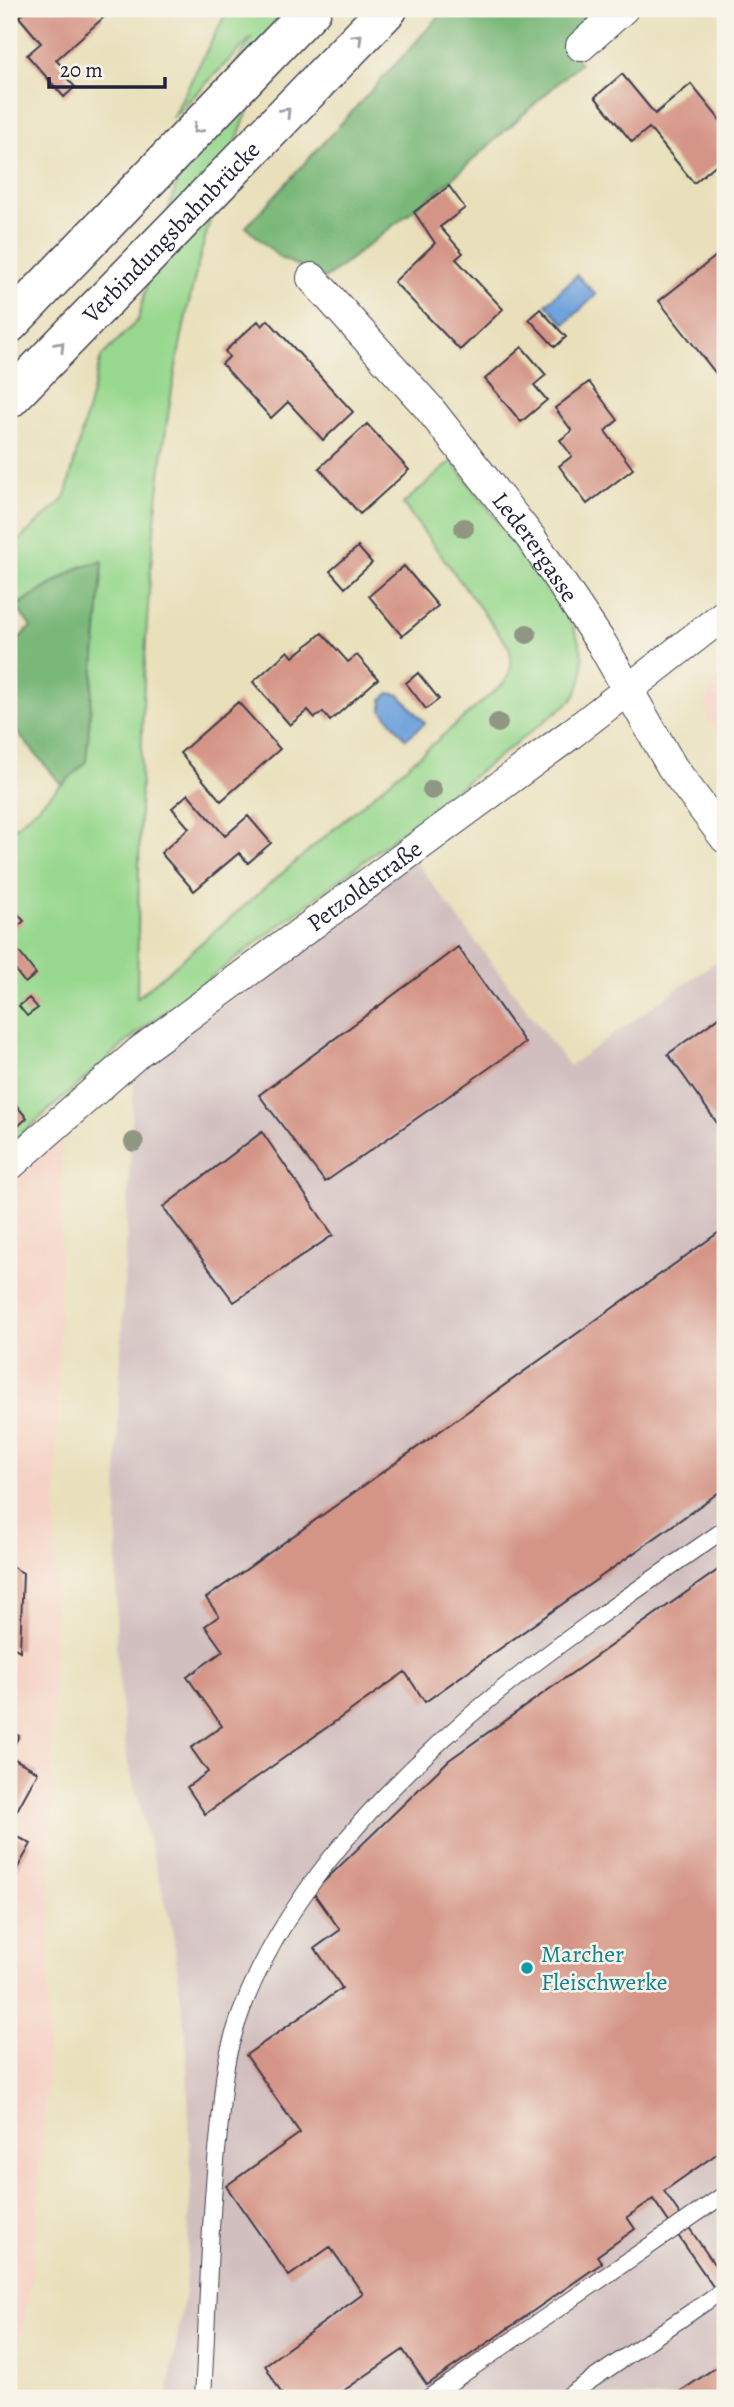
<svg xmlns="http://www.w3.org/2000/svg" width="734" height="2407" font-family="Alegreya,serif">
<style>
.built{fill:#f6d1c5}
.industrial{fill:#d1bfbf}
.green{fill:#98d88e;stroke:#5d7d64;stroke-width:2}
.forest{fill:#7ab879;stroke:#4e6d5a;stroke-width:2}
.water{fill:#70a2dc;stroke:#49628c;stroke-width:2}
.building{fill:#d49486}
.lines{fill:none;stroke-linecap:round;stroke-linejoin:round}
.service-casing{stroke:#403e4e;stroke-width:18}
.minor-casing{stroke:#403e4e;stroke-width:32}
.motorway-casing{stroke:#403e4e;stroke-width:41}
.service{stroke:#fff;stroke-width:16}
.minor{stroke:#fff;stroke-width:30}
.motorway{stroke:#fff;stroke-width:38}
.tree{fill:#8f9682}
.oneway{stroke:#9c9ca7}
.culture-dot{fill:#0f9aa8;stroke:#f7f3e8;stroke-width:2.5}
.labels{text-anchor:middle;stroke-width:5;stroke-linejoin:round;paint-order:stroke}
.street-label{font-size:24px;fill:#22223b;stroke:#f7f3e8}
.culture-label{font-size:24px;fill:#0d838f;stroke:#f7f3e8;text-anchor:start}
</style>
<rect width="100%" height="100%" fill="#f7f3e8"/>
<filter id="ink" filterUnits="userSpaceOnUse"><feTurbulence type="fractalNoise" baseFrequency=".0143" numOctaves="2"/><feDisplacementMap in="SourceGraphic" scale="14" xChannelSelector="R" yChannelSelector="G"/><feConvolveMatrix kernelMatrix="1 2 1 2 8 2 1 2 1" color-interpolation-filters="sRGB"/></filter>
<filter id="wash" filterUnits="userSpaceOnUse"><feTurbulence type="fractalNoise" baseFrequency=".00686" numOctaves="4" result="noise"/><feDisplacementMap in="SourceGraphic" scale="28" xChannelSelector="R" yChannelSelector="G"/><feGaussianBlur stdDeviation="1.57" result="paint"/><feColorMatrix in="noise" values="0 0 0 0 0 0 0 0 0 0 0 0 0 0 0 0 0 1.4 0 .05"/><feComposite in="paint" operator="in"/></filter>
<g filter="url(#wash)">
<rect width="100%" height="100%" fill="#e9e0bb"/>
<!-- built -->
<path class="built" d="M725,677v66l-18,-26 -2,-12 2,-8 8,-12z
M62,1131l-15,947 -14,191 -24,129v-1218z"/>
<!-- industrial -->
<path class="industrial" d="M413,858l156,208 156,-111v1443h-558l18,-106 6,-110 -5,-143 -14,-112 -45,-167 -11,-111 2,-237 16,-338z"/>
<!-- green -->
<path class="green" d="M228,9h68c-162,299 -153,659 -159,989l367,-315c8,-12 9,-21 5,-36l-106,-143 49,-43 110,145c17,29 31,61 11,93l-235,182 -202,153 -127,111v-312l77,-71 17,-200 -24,5 -64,39 -6,-9v-48l56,-51 36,-141 37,-37 19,-75 35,-109 60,-99 -80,81z"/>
<!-- forest -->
<path class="forest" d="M446,9h154l-36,31 16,23 -136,123 -118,92 -46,-20 -34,-31z
M103,561l-17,201 -24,23 -53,-62v-76l22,-20 -15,-20 63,-39z"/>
<!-- water -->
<path class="water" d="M577,275l19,20 -31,29 -19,-20z
M390,693l10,2 25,28 -19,16 -24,-29v-11z"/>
<g id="blocks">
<!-- building -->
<path class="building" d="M28,9h67l8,9 -47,42 12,13 -3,3 10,11 -11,10 -37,-42 14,-12 -22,-26z
M622,74l33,40 36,-30 34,42v31l-31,26 -45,-55 -17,14 -37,-45z
M449,186l16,22 -25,19 23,26 -7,6 47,50 -43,41 -66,-68 41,-39 -21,-31z
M725,249v136l-66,-84z
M540,309l26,28 -11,10 -26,-28z
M268,320l85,92 -30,28 -35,-38 -17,16 -49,-54 7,-7 -4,-6 33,-30 4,5z
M522,347l24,28 -12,10 13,15 -26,22 -36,-43z
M589,382l29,38 -13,11 28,38 -46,35 -28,-38 13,-10 -12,-16 12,-9 -17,-23z
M367,424l42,46 -49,44 -41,-46z
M358,547l14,16 -27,25 -15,-17z
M404,566l34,40 -36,30 -33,-40z
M322,633l26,29 9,-7 21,24 -48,42 -7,-9 -8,6 -7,-8 -18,15 -37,-43 35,-31 5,6z
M418,673l21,26 -13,10 -20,-26z
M238,702l42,47 -59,52 -41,-48z
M188,794l37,42 23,-20 23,27 -23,20 -9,-10 -45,38 -33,-38 28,-25 -17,-20z
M11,906l13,15 -15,13v-25z
M458,947l67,96 -200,139 -66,-87z
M16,948l20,26 -11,9 -16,-21v-9z
M29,998l9,10 -11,8 -8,-10z
M725,1013v121l-57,-80z
M9,1097l18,21 -13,12 -5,-6z
M262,1132l71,103 -99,67 -71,-95z
M725,1228v260l-300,214 -20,-30 -200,142 -18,-27 21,-15 -17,-24 31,-22 -35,-49 36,-26 -18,-25 14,-10 -13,-18z
M9,1565l14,8 -3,78 -11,-6z
M725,1565v583l-61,43 61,89v24l-72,-105 -26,18 8,12 -38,27 5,7 -175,122 -24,-35 -70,48h-49l-19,-33 98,-71 -33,-47 -41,29 -63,-90 74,-53 -54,-78 96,-67 -27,-40 25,-18 -27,-38 136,-132z
M9,1730l10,6 -10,18z
M9,1756l29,16 -29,53z
M9,1832l22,12 -18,32 -4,-3z
M725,2361v37h-54z"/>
</g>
</g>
<g filter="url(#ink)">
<use href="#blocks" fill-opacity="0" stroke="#403e4e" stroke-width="2"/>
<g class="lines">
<defs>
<path id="service" d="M203,2398c5,-89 6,-178 16,-266 3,-30 4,-63 13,-92 19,-67 55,-126 98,-181 109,-139 252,-231 395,-330
M428,2398l297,-204
M565,2398l160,-109"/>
<g id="minor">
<path d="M581,46l42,-37"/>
<path id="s1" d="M312,278l116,129 103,131 71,106 70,123 53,71"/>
<path id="s2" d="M9,1166l131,-115 431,-317 154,-120"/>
</g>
<g id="motorway">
<path d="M9,324l303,-315"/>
<path id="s3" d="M9,399l379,-390"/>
</g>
</defs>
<!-- service casing -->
<use href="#service" class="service-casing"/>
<!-- minor casing -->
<use href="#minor" class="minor-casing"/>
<!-- motorway casing -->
<use href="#motorway" class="motorway-casing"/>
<!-- service -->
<use href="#service" class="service"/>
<!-- minor -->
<use href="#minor" class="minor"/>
<!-- motorway -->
<use href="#motorway" class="motorway"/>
</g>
<!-- trees -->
<g class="tree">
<circle cx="464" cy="528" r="10"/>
<circle cx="527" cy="634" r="10"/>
<circle cx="498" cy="723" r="10"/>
<circle cx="432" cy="790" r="10"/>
<circle cx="134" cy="1142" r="10"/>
</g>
<!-- one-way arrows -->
<defs><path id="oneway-chevron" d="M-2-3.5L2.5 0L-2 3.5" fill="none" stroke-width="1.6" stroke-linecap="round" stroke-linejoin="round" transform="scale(1.75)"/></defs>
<g class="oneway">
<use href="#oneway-chevron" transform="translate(358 38) rotate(-45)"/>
<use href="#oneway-chevron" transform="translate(286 112) rotate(-46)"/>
<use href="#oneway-chevron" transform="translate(197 129) rotate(134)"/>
<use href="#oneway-chevron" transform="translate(60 346) rotate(-46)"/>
</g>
</g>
<!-- markers -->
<circle class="culture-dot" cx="527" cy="1968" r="7"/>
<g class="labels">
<!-- street labels -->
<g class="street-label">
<text dy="8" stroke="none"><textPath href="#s3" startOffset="233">Verbindungsbahnbrücke</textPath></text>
<text dy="8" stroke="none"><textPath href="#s1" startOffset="350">Lederergasse</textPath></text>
<text dy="8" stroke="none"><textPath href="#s2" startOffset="453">Petzoldstraße</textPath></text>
</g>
<!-- culture labels -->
<g class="culture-label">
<text x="541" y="1962">Marcher<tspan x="541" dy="28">Fleischwerke</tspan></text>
</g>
</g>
<!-- margin -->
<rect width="734" height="2407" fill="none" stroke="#f7f3e8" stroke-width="35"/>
<!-- scale -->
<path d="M49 77v10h116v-10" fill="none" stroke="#22223b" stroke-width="3.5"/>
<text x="60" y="77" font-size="21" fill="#22223b" stroke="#f7f3e8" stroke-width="5" paint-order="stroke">20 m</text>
</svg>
